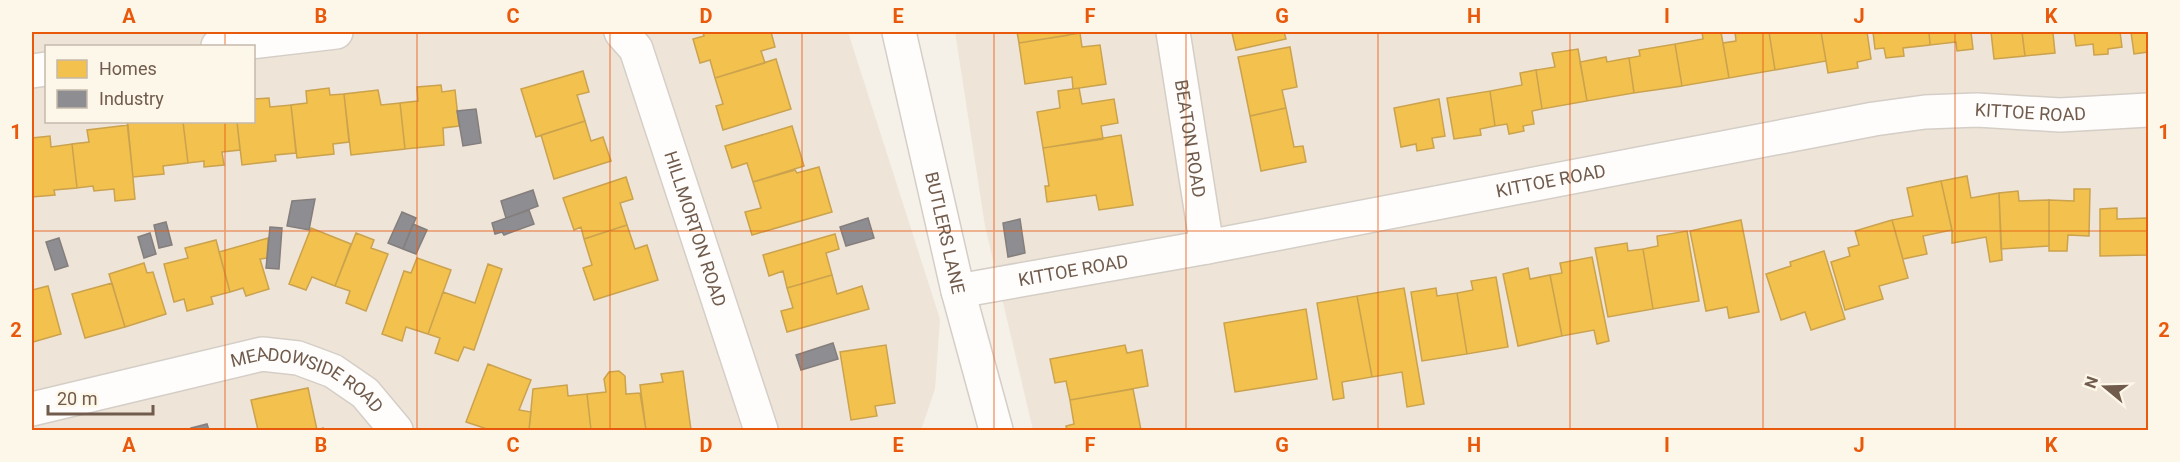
<svg xmlns="http://www.w3.org/2000/svg" width="2180" height="462" font-family="Roboto,sans-serif">
<style>
.residential{fill:#eee4d7;fill-rule:evenodd}
.homes{fill:#f2c14e;stroke:#cba24d;stroke-width:1.5}
.industry{fill:#8d8d92;stroke:#847e7d;stroke-width:1.5}
.lines{fill:none;stroke-linecap:round;stroke-linejoin:round}
.minor-casing{stroke:#d4cec7;stroke-width:36}
.minor{stroke:#fefdfc;stroke-width:33}
.grid{fill:none;stroke:#e8590c;stroke-width:1.5;stroke-opacity:0.55}
.labels{text-anchor:middle;stroke-width:6;stroke-linejoin:round;paint-order:stroke}
.street-label{font-size:18px;fill:#705b4c;stroke:#fdf7e9}
.neatline{fill:none;stroke:#e8590c;stroke-width:2}
.grid-label{font-size:20px;text-anchor:middle;font-weight:bold;fill:#e8590c}
</style>
<rect width="100%" height="100%" fill="#f5f1e9"/>
<!-- residential -->
<path class="residential" d="M32,32h816l92,287 -5,70 -14,41h-889zM46,46h208v76h-208z
M955,32h1193v398h-1115l-48,-204z"/>
<!-- homes -->
<path class="homes" d="M703,32h68l4,15 -14,4 4,12 -50,15 -5,-18 -10,3 -7,-24 11,-3z
M1017,32h52v3l-50,8z
M1236,32h48l2,7 -50,11 -4,-17z
M1702,32h19l8,46 -47,8 -7,-42 28,-5z
M1735,32h34l6,38 -46,8 -6,-35 13,-2z
M1769,32h52l5,29 -51,9z
M1821,32h46l4,27 -14,3 1,6 -30,5z
M1873,32h56l1,13 -27,3 1,8 -18,2 -2,-10 -9,1z
M1929,32h42l2,17 -16,2 -1,-9 -26,3z
M1991,32h31l3,24 -31,3z
M2022,32h50l-19,1 2,20 -30,3z
M2074,32h46l2,15 -14,2v5l-14,1 -1,-11 -17,2z
M2131,32h17v20l-14,2z
M1080,33l2,14 18,-2 6,39 -33,5 -1,-12 -47,7 -6,-41z
M1675,44l7,42 -48,7 -5,-35 11,-2 -1,-6z
M1290,47l7,40 -15,3 4,18 -36,8 -12,-59z
M1578,49l9,52 -45,8 -6,-39 19,-3 -3,-14z
M1606,57l1,5 22,-4 5,35 -47,8 -7,-39z
M776,59l15,50 -68,21 -7,-24 7,-2 -8,-26z
M1536,70l6,39 -10,2 2,13 -11,2 1,5 -15,3 -2,-10 -12,2 -5,-35 32,-6 -2,-12z
M583,71l6,21 -12,3 8,26 -49,16 -15,-48z
M441,85l1,7 13,-2 4,36 -16,2 1,17 -39,4 -5,-46 18,-2 -1,-14z
M329,88l1,7 14,-1 5,48 -16,2 1,10 -37,4 -6,-53 16,-2 -1,-12z
M1079,88l3,16 32,-5 4,24 -17,3 2,13 -60,9 -6,-36 23,-4 -2,-17z
M378,90l3,15 19,-2 5,46 -54,6 -7,-61z
M1490,91l5,35 -15,3 1,6 -27,4 -7,-41z
M269,98l1,9 21,-2 5,48 -21,2 1,6 -34,4 -5,-43h17v-23z
M1439,99l6,37 -13,2 2,10 -17,3 -1,-7 -15,3 -7,-39z
M1286,108l8,39 9,-1 3,16 -45,9 -11,-55z
M585,121l6,20 12,-4 8,24 -57,18 -13,-44z
M127,122h56l5,41 -25,3 1,8 -31,3z
M183,122h54l3,28 -18,2 2,13 -20,2v-6l-16,2z
M128,125l7,74 -20,2 -1,-12 -20,2 -1,-5 -16,2 -5,-44 17,-2 -2,-12z
M792,126l12,40 -51,16 -6,-19 -15,5 -7,-22z
M1121,135l12,70 -34,5 -3,-15 -49,7 -2,-16h4l-6,-38z
M50,136l1,11 21,-3 5,44 -23,2 1,5 -23,2v-59z
M819,167l13,45 -80,23 -7,-23 16,-4 -8,-26 42,-12 2,3z
M1967,176l4,22 28,-5 3,67 -12,2 -4,-25 -34,6v-13l-11,-49z
M626,177l7,22 -13,4 7,22 -43,14 -3,-12 -7,3 -11,-32z
M1941,181l11,49 -29,6 4,18 -24,5 -11,-39 21,-4 -6,-28z
M2074,189h16l-1,47 -21,-1 -1,16h-18v-51l25,1z
M2018,191l1,10 30,-1v46l-48,3 -2,-56z
M2117,208v11l30,-1v37l-47,1v-47z
M1741,220l18,92 -30,6 -2,-11 -21,4 -16,-80z
M1892,220l16,58 -29,8 4,13 -38,11 -14,-48 19,-6 -2,-8 11,-3 -4,-14z
M627,225l8,24 12,-4 11,35 -64,20 -11,-32 9,-3 -8,-26z
M311,228l40,16 -16,42 -23,-9 -6,13 -17,-6z
M1687,231l12,70 -46,8 -10,-60 15,-3 -1,-10z
M356,233l18,7 -3,8 17,6 -22,57 -20,-8 4,-12 -15,-5z
M835,234l4,15 -13,4 6,22 -45,13 -4,-17 -14,5 -6,-21z
M268,238l-1,20 -7,1 9,30 -23,7 -3,-8 -13,4 -11,-40z
M216,240l14,52 -19,5 2,7 -26,7 -3,-12 -10,3 -10,-38 24,-6 -3,-10z
M1627,243l1,8 15,-2 10,60 -45,8 -13,-69z
M1824,251l21,68 -34,11 -6,-18 -24,8 -15,-46 25,-8 -1,-4z
M1592,257l17,84 -12,3 -3,-14 -32,6 -12,-61 12,-2 -2,-10z
M417,258l34,12 -23,64 -22,-7 -4,14 -20,-7 22,-63 7,2z
M144,263l3,10 6,-1 13,42 -41,13 -16,-53z
M488,264l14,5 -28,81 -10,-3 -6,14 -23,-8 5,-15 -12,-4 15,-42 32,11z
M1528,268l2,11 20,-4 12,61 -44,10 -15,-72z
M832,275l5,19 25,-8 7,23 -82,23 -6,-21 12,-3 -6,-20z
M1496,277l12,70 -41,7 -10,-61 16,-3 -2,-9z
M112,283l13,44 -40,11 -13,-44z
M48,286l13,48 -28,8 -1,-5v-47z
M1404,288l20,116 -17,3 -5,-35 -30,5 -15,-81z
M1436,288l1,8 20,-3 10,61 -45,7 -11,-69z
M1357,296l15,81 -30,5 2,16 -11,2 -16,-97z
M1306,309l11,70 -82,13 -11,-69z
M886,345l9,58 -20,3 2,10 -26,4 -11,-68z
M1125,345l2,8 15,-3 6,36 -78,14 -4,-19 -11,2 -5,-24z
M488,364l43,16 -12,30 12,2 -2,18h-39l-24,-8z
M619,371l6,5 1,18 14,-1 6,37h-55l-4,-36 19,-2 -2,-13 5,-7z
M683,371l8,59h-45l-6,-45 23,-3 -2,-8z
M567,385l1,11 19,-2 4,36h-62l4,-41z
M308,388l9,42 6,-2v2h-65l-7,-30z
M1133,389l8,41h-74l-1,-4 8,-2 -4,-24z"/>
<!-- industry -->
<path class="industry" d="M476,109l5,34 -18,3 -6,-35z
M533,190l5,16 -32,12 -5,-17z
M315,199l-6,31 -22,-4 5,-25z
M529,210l5,14 -30,11 -2,-3 -7,2 -3,-11z
M402,212l14,6 -13,31 -15,-6z
M868,218l6,20 -28,8 -6,-19z
M1020,219l5,34 -17,4 -5,-34z
M166,222l6,23 -13,3 -5,-23z
M413,224l14,6 -11,24 -13,-5z
M270,227l12,1 -3,41 -13,-1z
M150,233l6,21 -12,4 -6,-21z
M59,238l9,28 -13,4 -9,-28z
M833,343l5,16 -37,11 -5,-15z
M207,424l2,6h-17l-1,-2z"/>
<g class="lines">
<defs>
<g id="minor">
<path id="s1" d="M621,32l15,17 125,381"/>
<path id="s2" d="M899,32l59,259 38,139"/>
<path id="s3" d="M1173,32l34,215"/>
<path d="M218,46l118,-14"/>
<path d="M32,71l14,-2"/>
<path id="s4" d="M958,291l249,-44 667,-128 51,-7 52,-2 83,5 88,-5"/>
<path id="s5" d="M32,409l230,-55 36,4 35,13 32,22 31,37"/>
</g>
</defs>
<!-- minor casing -->
<use href="#minor" class="minor-casing"/>
<!-- minor -->
<use href="#minor" class="minor"/>
</g>
<!-- grid -->
<path class="grid" d="M225,32v14M417,32v398M610,32v398M802,32v398M994,32v398M1186,32v398M1378,32v398M1570,32v398M1763,32v398M1955,32v398M225,122v308M32,231h2116"/>
<g class="labels">
<!-- street labels -->
<g class="street-label">
<text dy="6" stroke="none"><textPath href="#s4" startOffset="1089">KITTOE ROAD</textPath></text>
<text dy="6" stroke="none"><textPath href="#s3" startOffset="108">BEATON ROAD</textPath></text>
<text dy="6" stroke="none"><textPath href="#s4" startOffset="603">KITTOE ROAD</textPath></text>
<text dy="6" stroke="none"><textPath href="#s1" startOffset="212">HILLMORTON ROAD</textPath></text>
<text dy="6" stroke="none"><textPath href="#s2" startOffset="206">BUTLERS LANE</textPath></text>
<text dy="6" stroke="none"><textPath href="#s4" startOffset="117">KITTOE ROAD</textPath></text>
<text dy="6" stroke="none"><textPath href="#s5" startOffset="288">MEADOWSIDE ROAD</textPath></text>
</g>
</g>
<!-- border -->
<rect width="2180" height="462" fill="none" stroke="#fdf7e9" stroke-width="66"/>
<!-- legend -->
<rect x="45" y="45" width="210" height="78" fill="#fdf7e9" stroke="#c5b9aa" stroke-width="1.5"/>
<rect x="57" y="60" width="30" height="18" fill="#f2c14e" stroke="#c5b9aa" stroke-width="1.5"/>
<text x="99" y="75" font-size="18" fill="#705b4c">Homes</text>
<rect x="57" y="90" width="30" height="18" fill="#8d8d92" stroke="#c5b9aa" stroke-width="1.5"/>
<text x="99" y="105" font-size="18" fill="#705b4c">Industry</text>
<!-- north arrow -->
<g transform="translate(2105 387) rotate(289)" stroke="#fdf7e9" stroke-width="4.5" paint-order="stroke">
<path d="M0-4.5L10 22L0 15L-10 22Z" fill="#705b4c"/>
<text y="-9" font-size="16" font-weight="bold" text-anchor="middle" fill="#705b4c">N</text>
</g>
<!-- scale -->
<path d="M48 405v9h105v-9" fill="none" stroke="#705b4c" stroke-width="3"/>
<text x="57" y="405" font-size="18" fill="#705b4c" stroke="#fdf7e9" stroke-width="4.5" paint-order="stroke">20 m</text>
<rect x="33" y="33" width="2114" height="396" class="neatline"/>
<g class="grid-label">
<text x="129" y="23">A</text>
<text x="321" y="23">B</text>
<text x="513" y="23">C</text>
<text x="706" y="23">D</text>
<text x="898" y="23">E</text>
<text x="1090" y="23">F</text>
<text x="1282" y="23">G</text>
<text x="1474" y="23">H</text>
<text x="1667" y="23">I</text>
<text x="1859" y="23">J</text>
<text x="2051" y="23">K</text>
<text x="16" y="139">1</text>
<text x="2164" y="139">1</text>
<text x="16" y="337">2</text>
<text x="2164" y="337">2</text>
<text x="129" y="452">A</text>
<text x="321" y="452">B</text>
<text x="513" y="452">C</text>
<text x="706" y="452">D</text>
<text x="898" y="452">E</text>
<text x="1090" y="452">F</text>
<text x="1282" y="452">G</text>
<text x="1474" y="452">H</text>
<text x="1667" y="452">I</text>
<text x="1859" y="452">J</text>
<text x="2051" y="452">K</text>
</g>
</svg>
